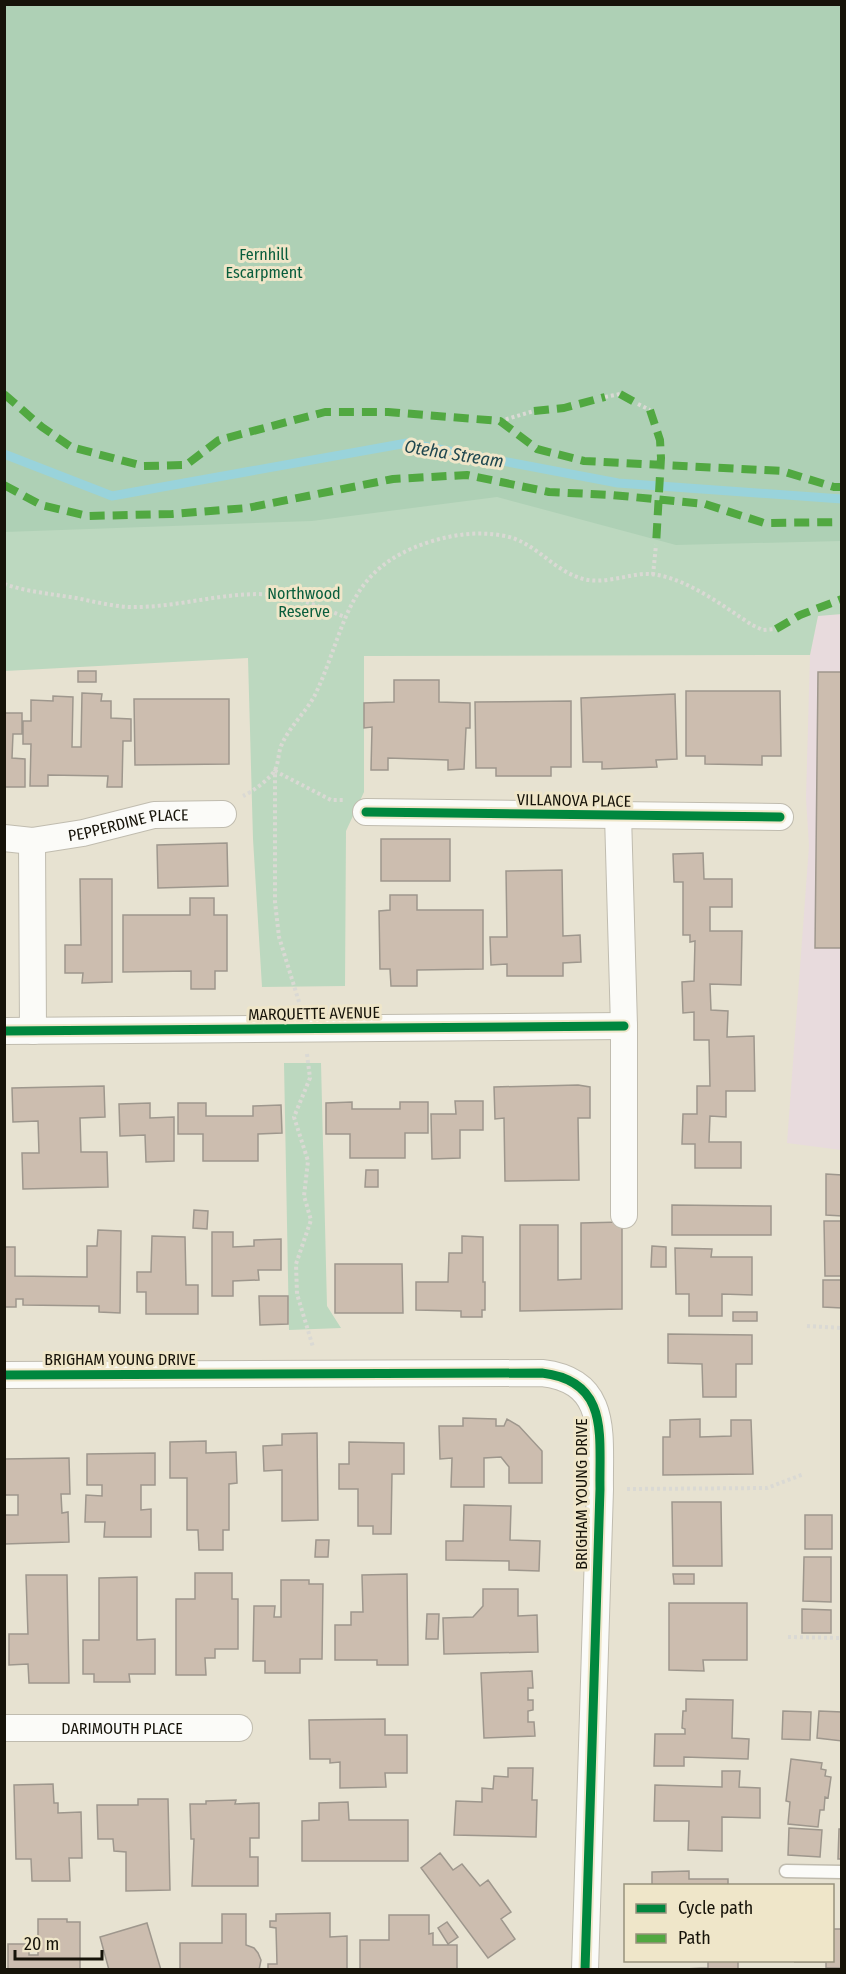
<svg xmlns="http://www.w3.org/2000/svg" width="846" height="1974" font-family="'Fira Sans Condensed',sans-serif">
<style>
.industrial{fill:#e8dbdd}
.green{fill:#bcd8bf}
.forest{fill:#aed0b5}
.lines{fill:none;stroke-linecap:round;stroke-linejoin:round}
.stream{stroke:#99d3db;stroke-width:9}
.building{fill:#ccbdaf;stroke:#9e978d;stroke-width:1.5}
.lane-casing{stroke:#c0bcaf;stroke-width:15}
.street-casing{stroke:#c0bcaf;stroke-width:28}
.path{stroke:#dad9d4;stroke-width:4;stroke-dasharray:3 3;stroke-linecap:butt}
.lane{stroke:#fbfbf8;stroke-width:12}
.street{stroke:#fbfbf8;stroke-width:26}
.quiet{stroke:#51a841;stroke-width:8;stroke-dasharray:15 8;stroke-linecap:butt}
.cycleway-casing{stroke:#efe6c9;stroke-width:13}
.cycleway{stroke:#00873e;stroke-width:9}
.labels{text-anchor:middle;stroke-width:6;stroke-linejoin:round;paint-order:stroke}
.park-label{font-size:16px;fill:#085d3c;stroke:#efe6c9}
.street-label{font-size:16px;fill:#161309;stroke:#efe6c9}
.water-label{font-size:18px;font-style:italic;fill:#1f474f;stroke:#efe6c9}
</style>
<rect width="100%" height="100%" fill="#e7e2d1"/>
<!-- industrial -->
<path class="industrial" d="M841,614v536l-54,-7 22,-297 -3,-48 4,-143 8,-40z"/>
<!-- green -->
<path class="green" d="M5,5h836l1,609 -24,2 -8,39 -446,1v136l-18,39 -1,155 -83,1 -9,-148 -5,-181 -243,13z
M284,1063h37l6,243 14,22 -52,2z"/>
<!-- forest -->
<path class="forest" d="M4,5h837v536l-165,4 -179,-48 -185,24 -307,11z"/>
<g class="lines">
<!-- stream -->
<path class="stream" d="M4,454l108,42 295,-53 211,40 224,16"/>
</g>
<!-- building -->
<path class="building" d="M78,671h18v11h-18z
M818,672h24v276h-27z
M394,680h45v22l31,1v25h-4l-2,41 -16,1v-10l-60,-2v12h-17l1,-43 -8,1v-25l30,-1z
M686,691h94l1,65h-19v9l-57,-1v-8h-19z
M82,693l20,1 -1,7h10v17l20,1v22h-8l-1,46h-15l1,-11 -60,-1v11h-18l1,-42h-8v-23h8v-21l22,1v-5l20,1 -1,50h9z
M675,694l2,65 -21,1 1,7 -55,2v-7h-19l-2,-64z
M134,699h95v65l-94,1z
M571,701v66h-20v9h-55v-8h-20l-1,-66z
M4,713h18v21h-9l-1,24 13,1v28h-21z
M381,839h69v42h-69z
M227,843l1,43 -70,2 -1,-43z
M703,853l1,26h28v28h-22v24h32l-1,54 -31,-1 1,26 17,1 -1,26 27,-1 1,55h-29v26l-16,-1 -1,26h32v26h-46v-24h-13l1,-30h14v-28h13l-1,-46h-15v-28l-11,1 -1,-31 12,-1 1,-40 -5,1v-7h-7v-53h-9l-1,-28z
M562,870l1,66 17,-1 1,27 -18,1v13h-56v-12l-16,1 -1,-28h17l-1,-66z
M80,879h32v103l-30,1 1,-10h-18v-28h16z
M390,895h27v15h66v59l-66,1v16h-26l-1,-17h-10l-1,-58 11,-1z
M190,898h24v17h13v56h-12v18h-24v-18l-68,1v-57h67z
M578,1085l12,2v31h-12l1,62 -74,1 -1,-63 -9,1 -1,-32z
M104,1086l1,31 -25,1 1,34h26l1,35 -85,2 -1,-36h17l-1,-32 -25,1 -1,-34z
M455,1101h28v29h-23v28l-28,1 -1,-45h25z
M352,1102v7h48v-7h28v31h-23v25h-55v-24h-24v-31z
M150,1103v15l24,-1v44l-28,1 -1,-27 -25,1 -1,-32z
M178,1103h28v13h47v-10l28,-1 1,28 -24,1v27h-55v-27h-25z
M366,1170h12v17h-13z
M826,1174l16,1v41l-16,-1z
M672,1205l99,1v29h-99z
M194,1210l14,1 -1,18 -14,-1z
M824,1221h18v55h-17z
M622,1222v87l-102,2v-86h38v55l23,-1v-56z
M98,1230l23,1 -1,82 -21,-1v-6l-76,-1v-6h-7v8h-12v-60h11v29l72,1v-31h10z
M212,1232h21v15l21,-1v-6l27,-1v31h-23l1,10 -26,1v15h-21z
M152,1236l33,1 1,48h12v29h-52v-22h-9v-20h14z
M462,1236l21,1v45h2v28h-3v7h-21v-6l-45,-1v-28h32l1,-29h13z
M652,1246l14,1v20h-15z
M675,1248l37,1 -1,8h41v38l-30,-1v22h-33v-22h-13z
M335,1264h67l1,49h-68z
M823,1280h19v28l-19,-1z
M259,1296h29v28l-28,1z
M733,1312h24v9h-24z
M668,1334l84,1v29h-16v33h-33l-1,-33 -34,-1z
M463,1418l33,1v7h8l3,-7 12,7 23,25v32h-33v-16l-8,-10 -17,1v29h-33l1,-29 -12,1 -1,-33h24z
M700,1419v18l31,-1v-16h20l2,54 -90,1v-38h7v-17z
M317,1433l1,87 -36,1v-51l-18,1 -1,-25 19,-1v-11z
M206,1441v12l30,-1 1,31 -8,1v46h-6v20h-24l-1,-20h-11v-52h-17v-36z
M349,1442l55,1v31h-12l-1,60h-18v-8h-15v-37h-19v-25h10z
M155,1453v32h-14v25l10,-1v28h-47l1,-15h-20l1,-27 16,1v-11h-15v-31z
M69,1458l1,36h-9l1,19 6,-1 1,30 -65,2v-29h14v-20h-14v-36z
M672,1502h49l1,64h-49z
M464,1505l47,1 -1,34 30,1 -1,30 -30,-1v-9l-63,-1v-19h17z
M805,1515h27v34h-27z
M316,1540h13l-1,17h-13z
M804,1557h27v45l-28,-1z
M195,1573h37v26h6v50h-23v9h-10l1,17h-30v-76h19z
M407,1574l1,91h-31v-5h-42v-35h16v-13h12l-1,-37z
M673,1574h21v10h-20z
M26,1575h41l2,108h-40l-1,-19 -19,1v-31h19z
M137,1577v63l18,-1v35h-26l1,8h-36v-8h-11v-34h16v-62z
M281,1580h28v4h14l-1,75h-22v14h-35v-12h-12l1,-55h21l-1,11h7z
M483,1589h35v27l19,-1 1,37 -94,2 -1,-36 30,-1 10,-11z
M669,1603h78v57h-44l1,11 -35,-1z
M802,1609l29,1v23h-29z
M427,1614h12l-1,25h-12z
M532,1671l1,17h-5v12h5v10l-5,1v11h6l1,14 -51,2 -3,-65z
M686,1699l47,1 -1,38 17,1 -1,20 -64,-2v9h-30l1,-32h30v-5l-3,-1 1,-17h3z
M783,1711l28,1 -1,28 -28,-1z
M819,1711l23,1v29l-25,-3z
M385,1719v16h22v38h-22l1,14 -46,1v-26l-10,1v-4h-20l-1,-39z
M791,1759l31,4 -1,6 5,1 -1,6 6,1 -3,21 -3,-1 -1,13h-4l-2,17 -30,-3 2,-22 -4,-1z
M508,1768h25l-1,32h5l-1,37 -82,-2 2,-34 26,1v-14l11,1 1,-13 14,1z
M722,1771h18l-1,16 21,1v30l-38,-1v34l-34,-1 1,-29h-35l1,-36 67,2z
M53,1784l1,19h4v10l23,-1 1,46h-13l1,23h-38l-1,-22h-15l-2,-74z
M138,1799h30l2,91 -44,1v-39l-12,-1 -1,-12h-15l-1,-34h41z
M236,1800l-1,4 24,-1v35h-9v19h8v29h-66l2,-47h-3l-1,-35h16v-3z
M348,1802l1,18h59v41h-106v-40l17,-1v-17z
M789,1828l33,2 -2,27 -32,-2z
M839,1829h3v30h-4z
M440,1853l13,17 9,-6 18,22 8,-6 23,32 -10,7 14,20 -27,19 -67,-90z
M689,1871v8h39v7h-76v-14z
M330,1913v24l17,-1v34h-79v-6h9l-1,-36 -6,-1v-6h6v-7z
M222,1914h24v31l8,3 4,5 3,7 -2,10h-79v-27h42z
M389,1915h40v19l4,-1v12h24v25h-97v-30h29z
M38,1919h29v3h13v48h-72v-26h21v11h9z
M447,1922l11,15 -10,7 -10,-16z
M147,1923l14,47h-52l-9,-33z
M832,1929h10v39h-16v-6h-32l38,-2z
M708,1960h30v10h-81l51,-2z"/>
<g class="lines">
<defs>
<path id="lane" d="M786,1871l56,1"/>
<g id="street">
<path d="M366,812l414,5"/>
<path d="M618,815l6,211v189"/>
<path id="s1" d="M4,838l28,3 51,-8 71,-18 69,-1"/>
<path d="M32,841l1,190"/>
<path d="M4,1031l620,-5"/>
<path d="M4,1375l538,-2c68,8 57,63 58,116l-15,481"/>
<path id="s2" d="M4,1728h235"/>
</g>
</defs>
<!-- lane casing -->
<use href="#lane" class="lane-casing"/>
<!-- street casing -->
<use href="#street" class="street-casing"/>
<!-- path -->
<path class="path" d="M605,397l15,-3
M638,404l12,6
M500,421l34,-10
M653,575l3,-30
M4,584c24,8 48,10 72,14 21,4 42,10 63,9 50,-1 100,-20 150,-10 19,4 38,13 56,20
M243,796c9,-4 27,-17 32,-26 4,-8 3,-18 7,-26 8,-18 24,-32 33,-49 33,-70 29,-125 114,-153 26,-8 50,-11 76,-6 30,6 47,33 75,42 21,7 42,-2 63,-4 36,-2 80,32 109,51l11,5 13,-1
M299,1002l-20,-65 -4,-35v-131l56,29h12
M307,1054l3,24 -16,39 14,44 -4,35 7,24 -15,44 1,30 16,53
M807,1326l35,2
M627,1489l140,-1 37,-14
M788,1637l54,1"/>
<!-- lane -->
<use href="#lane" class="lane"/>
<!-- street -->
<use href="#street" class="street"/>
<!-- quiet -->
<path class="quiet" d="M4,394l38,33 29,20 72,19 43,-1 33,-25 106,-28h63l112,9 37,28 47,12 198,10 52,16h8
M620,394l18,10
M650,410l10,30 1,18 -5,87
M534,411l30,-3 41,-11
M4,485l37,20 47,11 84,-2 75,-6 146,-29 74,-4 82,17 63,3 93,9 59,19 78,-1
M776,629l24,-14 42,-16"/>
<defs>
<path id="cycleway" d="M366,812l414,5
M4,1031l620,-5
M4,1375l538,-2c68,8 57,63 58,116l-15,481"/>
</defs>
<!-- cycleway casing -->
<use href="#cycleway" class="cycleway-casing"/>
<!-- cycleway -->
<use href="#cycleway" class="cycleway"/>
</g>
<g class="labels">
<!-- park labels -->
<g class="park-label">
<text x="264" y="260">Fernhill<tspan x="264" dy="18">Escarpment</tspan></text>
<text x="304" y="599">Northwood<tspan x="304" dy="18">Reserve</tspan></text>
</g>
<!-- street labels -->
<g class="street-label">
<text transform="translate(574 800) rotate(1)" y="6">VILLANOVA PLACE</text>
<text dy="6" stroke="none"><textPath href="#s1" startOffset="126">PEPPERDINE PLACE</textPath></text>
<text transform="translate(314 1013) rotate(-1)" y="6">MARQUETTE AVENUE</text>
<text x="120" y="1365">BRIGHAM YOUNG DRIVE</text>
<text transform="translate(581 1494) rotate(-90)" y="6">BRIGHAM YOUNG DRIVE</text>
<text dy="6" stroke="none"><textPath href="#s2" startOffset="118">DARIMOUTH PLACE</textPath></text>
</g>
<!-- water labels -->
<g class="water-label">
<text transform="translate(454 454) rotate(9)" y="6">Oteha Stream</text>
</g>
</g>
<!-- border -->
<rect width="846" height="1974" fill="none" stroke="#161309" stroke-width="12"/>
<!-- legend -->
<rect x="624" y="1884" width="210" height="78" fill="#efe6c9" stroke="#98927c" stroke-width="1.5"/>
<rect x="636" y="1904" width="30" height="9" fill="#00873e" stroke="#98927c" stroke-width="1.5"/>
<text x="678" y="1914" font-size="18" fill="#161309">Cycle path</text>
<rect x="636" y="1934" width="30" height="9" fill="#51a841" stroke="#98927c" stroke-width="1.5"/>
<text x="678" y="1944" font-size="18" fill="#161309">Path</text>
<!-- scale -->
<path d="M15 1950v9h87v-9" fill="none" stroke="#161309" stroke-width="3"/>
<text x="24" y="1950" font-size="18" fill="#161309" stroke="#efe6c9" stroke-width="4.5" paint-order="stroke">20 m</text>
</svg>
